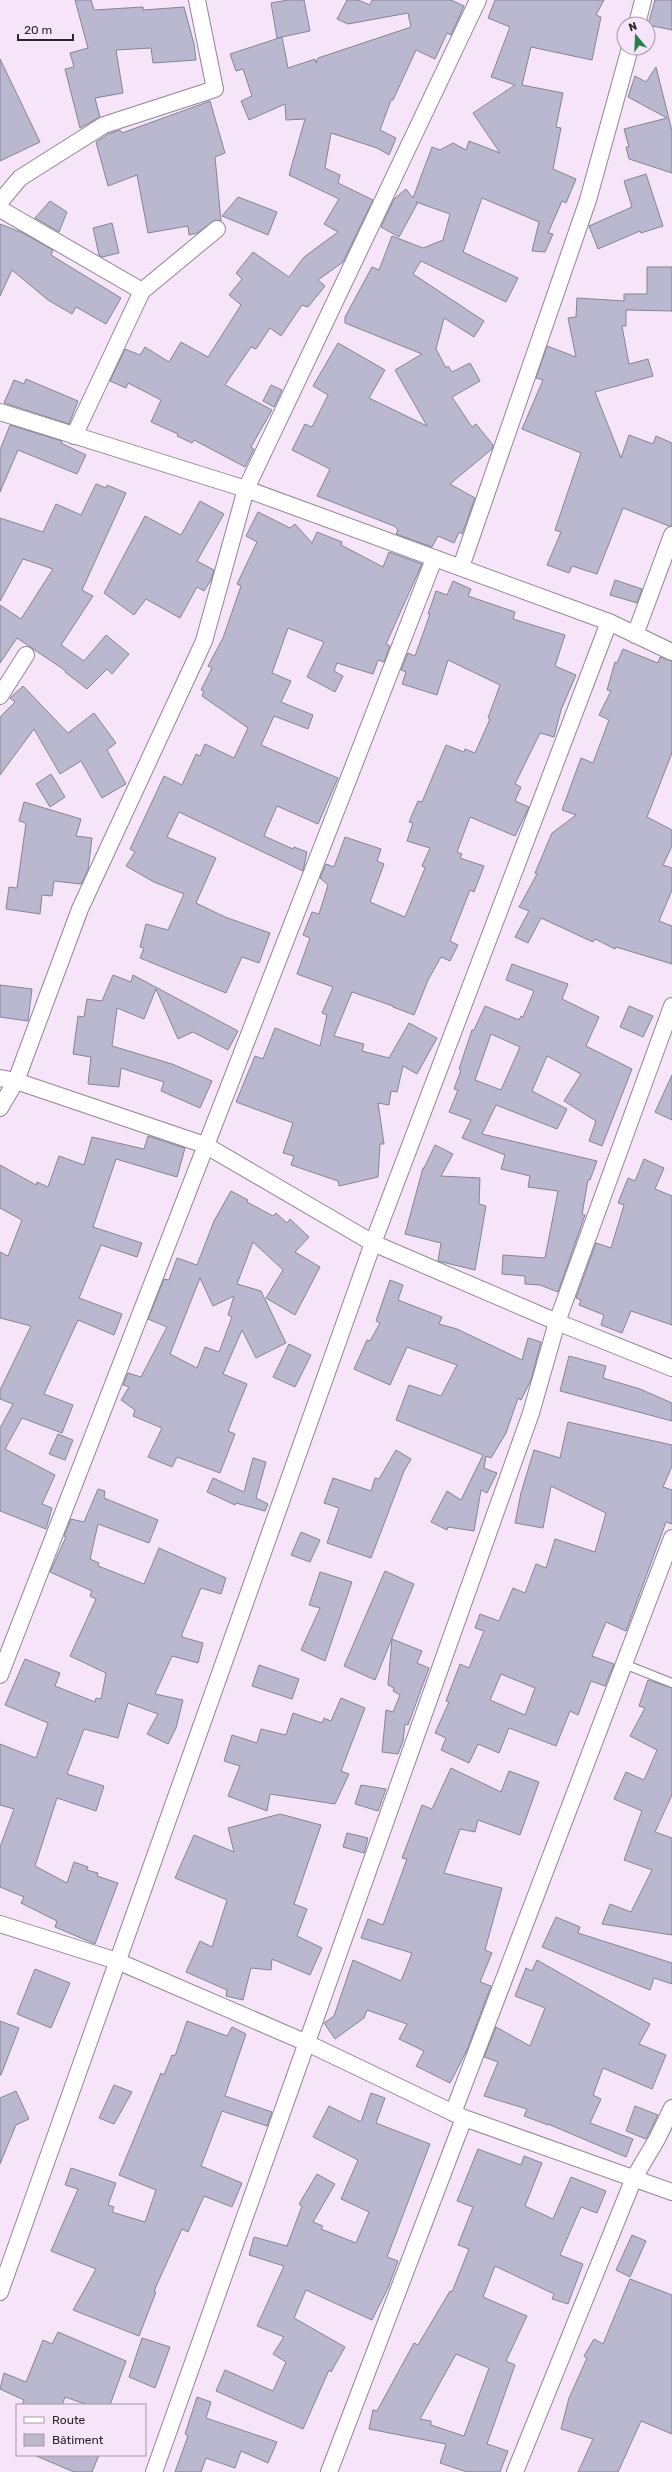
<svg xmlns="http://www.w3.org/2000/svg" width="672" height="2472" font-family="Rubik,sans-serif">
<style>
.building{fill:#bab8cf;stroke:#868499;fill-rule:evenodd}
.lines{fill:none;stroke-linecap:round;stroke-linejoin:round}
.service-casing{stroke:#948496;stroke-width:10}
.minor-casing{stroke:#948496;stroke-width:18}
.service{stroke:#fff;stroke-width:8}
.minor{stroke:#fff;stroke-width:16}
</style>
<rect width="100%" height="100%" fill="#f6e4f8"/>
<!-- building -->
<path class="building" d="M75,0h16l3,10 49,-3v3l41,-3 10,37 2,16 -43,3 -2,-15 -35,2 7,43 -28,5 5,19 -20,11 -15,-59 9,-2 -4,-14 18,-5z
M288,0h16l6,31 -33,7 -6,-35z
M347,0h11l12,5 2,-5h79l13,6 -13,29 -4,-2 -12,26 -19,-9 -23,50h-2l-11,30 16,8 -7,17 -12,-7 -46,-15 -6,35 15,7 -2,8 35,17 -30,62 -25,18 7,6 -17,21 -6,-2 -21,31 -11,-8 -14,21 -5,-2 -26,38 47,25 -21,37 3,2 -9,18 -51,-27 -2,3 -15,-7 1,-2 -27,-12 10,-22 -33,-17 -2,5 -16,-7 15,-32 15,6 5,-8 24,15 12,-20 27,15 33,-52 -12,-10 13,-16 -6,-6 17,-21 36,25 15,-20 34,-25 -14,-8 15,-25 -50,-24 16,-56 -19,1 -1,-16 -36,16 -8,-19 11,-5 -9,-27 -7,2 -6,-17 52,-17 6,31 27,-9 1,4 2,-5 93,-31 -3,-14 -60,11 -11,-5z
M495,0h109l-8,15 5,2 -9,43 -61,-13 -9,38 41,8 -7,34 5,1 -8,41 23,10 -10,24 -4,-2 -14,32 5,1 -8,18 -13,-1 7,-29 -57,-24 -19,54 55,26 -12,24 -85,-41 -8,13 71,47 -10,16 -30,-19 -8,31 10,19 2,-2 4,6 18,-9 10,18 -28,16 20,30 4,-3 17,21 -1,4 -42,35 25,14 -13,36 -3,-2 -5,11 -16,-7 -6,11 -36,-13 2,-4 -4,-4 -77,-30 13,-27 -38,-19 13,-26 7,3 16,-32 -15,-9 25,-43 47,27 -16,28 58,28 -32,-56 27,-16 -77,-31v-6l27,-50 7,3 13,-34 31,12 20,-8 7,-26 -34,-12 1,2 -18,33 -18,-10 13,-28 12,-10 7,9 19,-51 8,3 13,-7 13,7 3,-9 31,12 -27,-40 42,-28 -24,-8 19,-50 -22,-9z
M655,0h17v30l-24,-5z
M0,59l40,83 -40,19z
M656,67l16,64v42l-43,-14 -3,-12h3l-5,-18 43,-11 -39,-21 7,-21 11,6z
M210,101l15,52 -10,4 6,64 -6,-1 -18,13 -8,2 -1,-9 -40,7 -11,-58 -29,11 -12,-44 12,-8 12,-4 2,3z
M646,174l17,52 -22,7 -1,-2 -42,18 -9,-23 43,-19 -8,-26z
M238,197l39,15 -9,23 -46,-19z
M50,201l17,11 -8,20 -24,-14z
M112,223l7,30 -17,4 -3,-2 -6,-27z
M0,224l23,9 30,17 -2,5 70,43 -15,26 -30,-17 -4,7 -24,-14 -36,-30 -12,26z
M647,267h25v44l-46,-1v16h-4l7,38 19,-5 5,17 -58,16 26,66 8,-23 24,9 3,-8 16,7v83h-3l-46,-18 -26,66 -25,-8 -3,7 -22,-8 14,-33 -6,-2 26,-77 -59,-24 21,-49 -7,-2 11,-32 29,11 -8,-39 8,-1 1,-19 47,3v-7h23z
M26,379l52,22 -9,23 -65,-21 10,-23 10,4z
M271,385l11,5 -8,17 -11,-6z
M10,425l52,16 -1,2 25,12 -9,19 -59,-24 -18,42v-42z
M96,484l10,4 1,-3 19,8 -44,97 11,6 -32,49 23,16 22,-26 23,19 -17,20 -5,-5 -20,20 -22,-17 1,-1 -49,-33 -17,25v-58l21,14 32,-50 -30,-10 -23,42v-83l43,14 13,-28 25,11z
M200,501l24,13 -27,47 17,9 -3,10 -7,11 -7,-4 -17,31 -34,-19 -12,16 -30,-22 41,-77 36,19z
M258,512l32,16 5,-4 17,19 5,-11 25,10 -1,3 42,22 6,-15 33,12 -36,80 4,2 -6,16 -6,-2 -5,14 -36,-11 -3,8 9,5 -8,16 -28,-15 17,-35 -36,-14 -16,45 19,8 -10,21 32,13 -5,14 -34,-13 -13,29 77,33 -20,46 -41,-18 -13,30 29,13 1,-2 13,5 -4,19 -124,-59 -12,25 49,21 -20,45 29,14 45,16 -11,30 -17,-6 -16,36 -86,-35 4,-10 -4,-1 6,-23 22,6 16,-36 -30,-12 -28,-16 9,-14 -5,-3 34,-73 18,9 14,-31 4,2 5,-12 29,14 14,-30 -46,-32 2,-5 -3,-1 11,-22 -4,-2 15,-28 18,-52 -4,-2 20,-42 -11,-6z
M615,580l27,9 -5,14 -27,-8z
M453,581l18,8 -3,7 47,16 -2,7 52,16 -10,31 21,9 -15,35 -7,27 -14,-4 -25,51 6,3 -6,14 14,6 -14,29 -45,-19 -13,35 5,2 -2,4 24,8 -10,26 -4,-2 -20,51 8,4 -8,16 -9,-4 -13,23 -14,35 -21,-8v-1l-41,-14 -18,44 30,8 -2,7 27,7 20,-35 28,15 -20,36 -14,-8 -6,26 -6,-1 -2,14 -11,-2 6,41h-4l-2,33 -39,9 -1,-5 -47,-16 3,-9 -11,-3 10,-30 -57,-21 19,-46 8,3 12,-31 45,18 7,-31 -5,-2 11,-26 -36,-13 13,-36 -7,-3 9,-23 7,2 9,-29 -8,-7 6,-14 8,3 11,-30 36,12 -4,12 7,3 -14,38 35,15 20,-49 -3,-2 8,-18 -23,-7 6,-18 -4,-1 9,-21 4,1 24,-57 18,7 1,-3 10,4 15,-34 -2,-1 12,-33 -52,-25 -11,35 -35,-11 4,-12 -5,-2 7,-17 7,3 15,-42h-2l8,-23 11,4z
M623,649l35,14 2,-6 12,4v92l-25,64 25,13v16l-9,19 9,3v22l-13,31 13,5v38l-56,-17 -1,2 -20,-10 -2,3 -52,-24 -13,25 -13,-6 14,-26 -10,-4 18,-33 -2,-1 17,-40 24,-18 -14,-5 19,-52 12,5 16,-43 -10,-5 12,-24 -4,-1 8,-28 2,1z
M23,686l45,47 26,-20 22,30 -9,7 19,34 -24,14 -21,-37 -21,13 -26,-45 -34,46v-58l15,-15 -5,-4z
M51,774l14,23 -15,10 -14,-23z
M24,802l57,17 -5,17 16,2 -4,32 -7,14 -27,-3 -2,15 -10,-1 -2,19 -34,-5 3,-22 8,1 9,-65 -7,-2z
M512,964l56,20 -6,15 37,18 -13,29 46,23 -30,77 -13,-5 7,-20 -32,-20 17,-27 -34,-18 -15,35 35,18 -10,20 -61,-24 -14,29 115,27 -7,19h-2l-6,34 3,1 -27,77 -18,-7 -15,-1v-8l-23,-2 1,-19 42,3 13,-67 -30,-4 2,-11 -29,-7 4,-14 -43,-17 9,-18 -22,-8 9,-22 -4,-1 7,-19 -2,-1 13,-39h2l11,-24 34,14 2,-4 2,1 11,-26 -28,-11zM491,1034l29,13 -19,43 -26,-10z
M113,975l18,7 2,-7 105,56 -10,19 -35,-18 -15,7 -22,-50 -12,30 -27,-11 -5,38 60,18 40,17 -12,27 -39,-17 3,-9 -43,-14 -2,19 -31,-3 3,-27 -18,-3 5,-38 6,1 3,-18 15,2z
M0,985l32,4 -4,32 -28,-4z
M629,1006l24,10 -10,21 -23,-10z
M672,1075v45l-17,-8z
M148,1136l37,12 -8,29 -61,-18 -23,68 49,16 -5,14 -36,-12 -22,53 43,16 -8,21 -36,-15 -34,74 29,11 -11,28 -40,-15 -17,31 50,26 -13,29 10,4 -6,21 -46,-18v-83l13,-24 -13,-5v-9l31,-64 -31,-8v-66l8,4 14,-36 -22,-12v-43l36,20 1,-3 11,5 11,-31 25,9 8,-28 52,12z
M435,1145l18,9 -12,22 39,2 -1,26 7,2 -11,64 -37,-9 3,-18 -36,-9 18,-66h1z
M644,1159l20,9 -9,21 17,7v129l-41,-14 -9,22 -21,-8 3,-10 -25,-10 2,-5 -5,-2 20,-55 15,5 13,-43 -6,-2 10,-25 7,3z
M231,1191l17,9 -1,2 26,14 3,-3 11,10 3,-4 19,18 -14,15 25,15 -25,48 -29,-17 17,-28 -30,-28 -16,42 24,7 25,52 -30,15 -14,-28 -19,44 24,10 -19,47 7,3 -15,39 -43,-16 -5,10 -24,-10 14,-29 -29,-12 2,-6 -14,-10 8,-13 -6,-2 5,-12 13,4 26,-50 -19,-8 16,-40 5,1 8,-22 20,7 17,-44zM200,1278l13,28 21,-10 -6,19 4,2 -13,35 -14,-5 -8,21 -27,-14z
M390,1280l13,5 -5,15 44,17 -3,7 18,5 65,31 6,-22 13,4 -10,38 -10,20 -3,-2 -12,35 -15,25 -5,-2 -2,12 13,5 -10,20 -6,-3 -7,41 -26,-4 -1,3 -16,-8 16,-31 14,9 22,-45 -87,-35 13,-35 32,11 16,-31 -50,-18 -17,38 -36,-16 13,-29 3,1 10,-18 -4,-2z
M289,1344l22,11 -16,32 -22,-10z
M569,1356l37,10 -3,12 37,11 32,14v18l-112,-30z
M568,1422l104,23v21l-9,21 9,3v34l-6,-2 -40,109 -20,-9 -14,34 22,8 -9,22 -14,-5 -13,34 -8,-4 -14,35 -47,-18 -10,25 -21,-9 -9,19 -28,-13 5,-12 -11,-5 14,-31 -3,-1 14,-37 9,4 15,-37 -9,-3 5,-14 19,7 14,-33 12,5 11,-29 10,4 9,-29 40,13 11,-39 -55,-27 -8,42 -28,-5 6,-30 13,-43 26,8zM501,1674l34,14 -10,27 -35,-15z
M58,1434l15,6 -8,20 -16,-6z
M396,1450l15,9 -7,12 -33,87 -44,-15 12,-35 -15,-5 9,-25 38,13 4,-13 4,1z
M253,1458l13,4 -10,36 12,6 -3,7 -29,-8 -1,2 -28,-13 6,-14 31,14z
M98,1489l7,2 -1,7 54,22 -9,23 -51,-19 -8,35 9,4 -1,3 46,18 15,-36 67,30 -5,16 -20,-6 -19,46v3l21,6 -5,20 -26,-7 -17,38 28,6 -7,28 -8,16 -21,-10 11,-20 -30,-11 -10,35 -34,-9 -17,45 37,12 -8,25 -39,-13 -22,68 32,17 7,-21 14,5 -1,3 11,3 -1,3 21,7 -23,61 -40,-17 2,-6 -36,-18 3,-6 -24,-10v-40l14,-38 -14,-4v-61l36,14 12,-35 -43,-18 20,-46 35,14 -5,13 40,16 1,-4 5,1 5,-26 -36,-17 26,-57 -6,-3 2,-5 -42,-19 16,-35 -2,-1 7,-17 13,3z
M301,1532l19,8 -10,22 -19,-7z
M385,1571l29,13 -39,96 -31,-14z
M320,1572l32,10 -27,79 -24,-11 19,-42 -11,-3z
M392,1639l30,12 -5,12 12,5 -21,57 -3,-1 -2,17 -5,13 -16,-2 4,-42 7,2 7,-17 -7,-4 1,-3 -6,-3z
M259,1665l40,14 -7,20 -40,-13z
M648,1680l24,8v107l-17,37 17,6v97l-70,-11 8,-20 21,8 21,-42 -28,-10 18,-49 -28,-12 12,-27 18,8 13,-30 -27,-14 15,-28 -6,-2z
M341,1698l24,10 -24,63 8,3 -14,30 -65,-10 -3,17 -39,-15 12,-30 -16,-5 8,-26 25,8 4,-14 25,6 7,-22 29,10 2,-5 7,3z
M451,1768l50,24 8,-21 30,11 -19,53 -42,-15 -3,12 -15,-3 -16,44 58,15 -17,62 7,3 -12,29 11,4 -24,64 -17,33 -34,-17 8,-15 -25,-12 8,-15 -40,-14 -3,8 -29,21 -11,-16 10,-7 19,-56 48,21 11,-28 -51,-15 7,-19 15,6 24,-66 -5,-1 20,-53 10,4z
M361,1785l25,4 -8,22 -23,-7z
M280,1814l41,11 -27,79 13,5 -10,27 25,12 -12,27 -38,-16 -1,11 -20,-2 -8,32 -17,-4 1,-6 -41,-18 14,-31 12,6 15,-47 -52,-22 19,-43 40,17 -6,-24z
M347,1833l21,5 -4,15 -21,-6z
M556,1917l24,10 -2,6 94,30v21l-18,-6 -4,12 -108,-43z
M537,1960l113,64 -11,20 27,11 -14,34 -49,-21 -10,27 8,4 -11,24 43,16 -7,18 -78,-33v1l-24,-9 3,-7 -43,-13 14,-34 -14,-5 12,-30 34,19 15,-38 -30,-12 11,-28 6,3z
M35,1969l35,14 -19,45 -34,-14z
M0,2021l19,7 -18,47h-1z
M187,2021l40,15 5,-9 14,7 -21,62 47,16 -5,14 -45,-15 -21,55 41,17 -10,24 -28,-11 -16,36 -6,-3 -28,62 2,1 -17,44 -66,-26 23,-41 -45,-18 27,-62 -13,-4 6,-17 45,15 -8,22 6,2 -2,5 33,10 11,-32 -37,-15 42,-102 3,2 8,-20 3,1z
M114,2085l18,7 -18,32 -15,-6z
M16,2091l13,28 -13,6 -16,39v-66z
M371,2093l14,5 -9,25 54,21 -43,113 11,4 -10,27 -16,32 -66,-30 -12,28 51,29 -14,25 -2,-2 -26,59 -87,-38 9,-21 48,21 13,-29 -13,-8 11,-17 -27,-11 27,-60 -35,-11 5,-18 33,9 15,-40 -3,-2 18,-30 18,10 -22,38 10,4 -2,3 35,14 13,-31 -28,-13 17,-39 -45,-23 16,-31 32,16z
M635,2106l23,9 -12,24 -20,-8z
M478,2149l43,16 3,-9 18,7 -17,43 28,13 18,-42 35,14 -9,22 -16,-6 -21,48 23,9 -15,40 -16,-5 2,-5 -59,-28 -12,31 44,19 -21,45 9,4 -28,79 21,7 -8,21h-33l-27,-9 6,-19 -77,-15 4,-19 4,1 37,-68 4,2 32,-54 2,1 17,-43 -11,-4 15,-38 -16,-6zM456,2354l33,14 -25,68 -33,-11v-4l-11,-2z
M632,2235l14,6 -16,36 -14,-7z
M630,2279l42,16v139l-31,-13 -23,51h-40l15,-33 -32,-10 8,-31 18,-40 -3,-2 10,-17 9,5z
M58,2332l68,29 -16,44h-22l-23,-8 -3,8h-40l2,-5 -24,-11 4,-16 22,9 17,-42 9,4z
M142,2338l28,9 -15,41 -26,-11z
M197,2397l14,5 -5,16 71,24 -9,21 -27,-12 -6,17 -29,-10 -5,14h-26l13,-36 -3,-2z
M34,2455h65l-7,17h-18z"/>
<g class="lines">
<defs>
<path id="service" d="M624,1664l48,19"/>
<path id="minor" d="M637,24l6,-24
M0,202l20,-24 84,-53 111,-36 -18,-89
M0,209l142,82
M0,412l246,77 363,133 63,30
M74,436l68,-145 75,-62
M461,567l127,-367 42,-152
M635,635l37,-100
M0,696l26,-41
M0,1078l16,3 189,64 168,98 184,79 115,46
M0,1108l16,-27 64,-172 124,-268 42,-152 232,-489
M0,1675l434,-1116
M0,1924l117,37 190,82 157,75 208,74
M453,2113l219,-575
M0,2292l373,-1049 236,-621
M154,2472l377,-1059 26,-91 115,-316
M329,2472l135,-354
M515,2472l119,-294 23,-39 15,-31"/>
</defs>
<!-- service casing -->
<use href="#service" class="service-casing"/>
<!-- minor casing -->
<use href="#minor" class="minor-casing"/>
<!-- service -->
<use href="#service" class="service"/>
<!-- minor -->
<use href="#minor" class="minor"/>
</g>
<!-- legend -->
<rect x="16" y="2404" width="130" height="52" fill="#f6e4f8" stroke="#a598a6"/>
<rect x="24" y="2417" width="20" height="6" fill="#ffffff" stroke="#a598a6"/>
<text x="52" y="2424" font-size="12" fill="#2c252c">Route</text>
<rect x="24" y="2434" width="20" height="12" fill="#bab8cf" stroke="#a598a6"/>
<text x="52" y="2444" font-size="12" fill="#2c252c">Bâtiment</text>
<!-- north arrow -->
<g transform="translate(636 36) rotate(341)"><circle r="19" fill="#f6e4f8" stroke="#a598a6"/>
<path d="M0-3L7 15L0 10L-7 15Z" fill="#2a7f51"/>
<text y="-6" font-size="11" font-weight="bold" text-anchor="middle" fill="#2c252c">N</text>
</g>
<!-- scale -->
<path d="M18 34v6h55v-6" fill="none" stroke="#2c252c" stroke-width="2"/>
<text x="24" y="34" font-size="12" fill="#2c252c" stroke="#f6e4f8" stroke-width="3" paint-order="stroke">20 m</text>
</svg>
